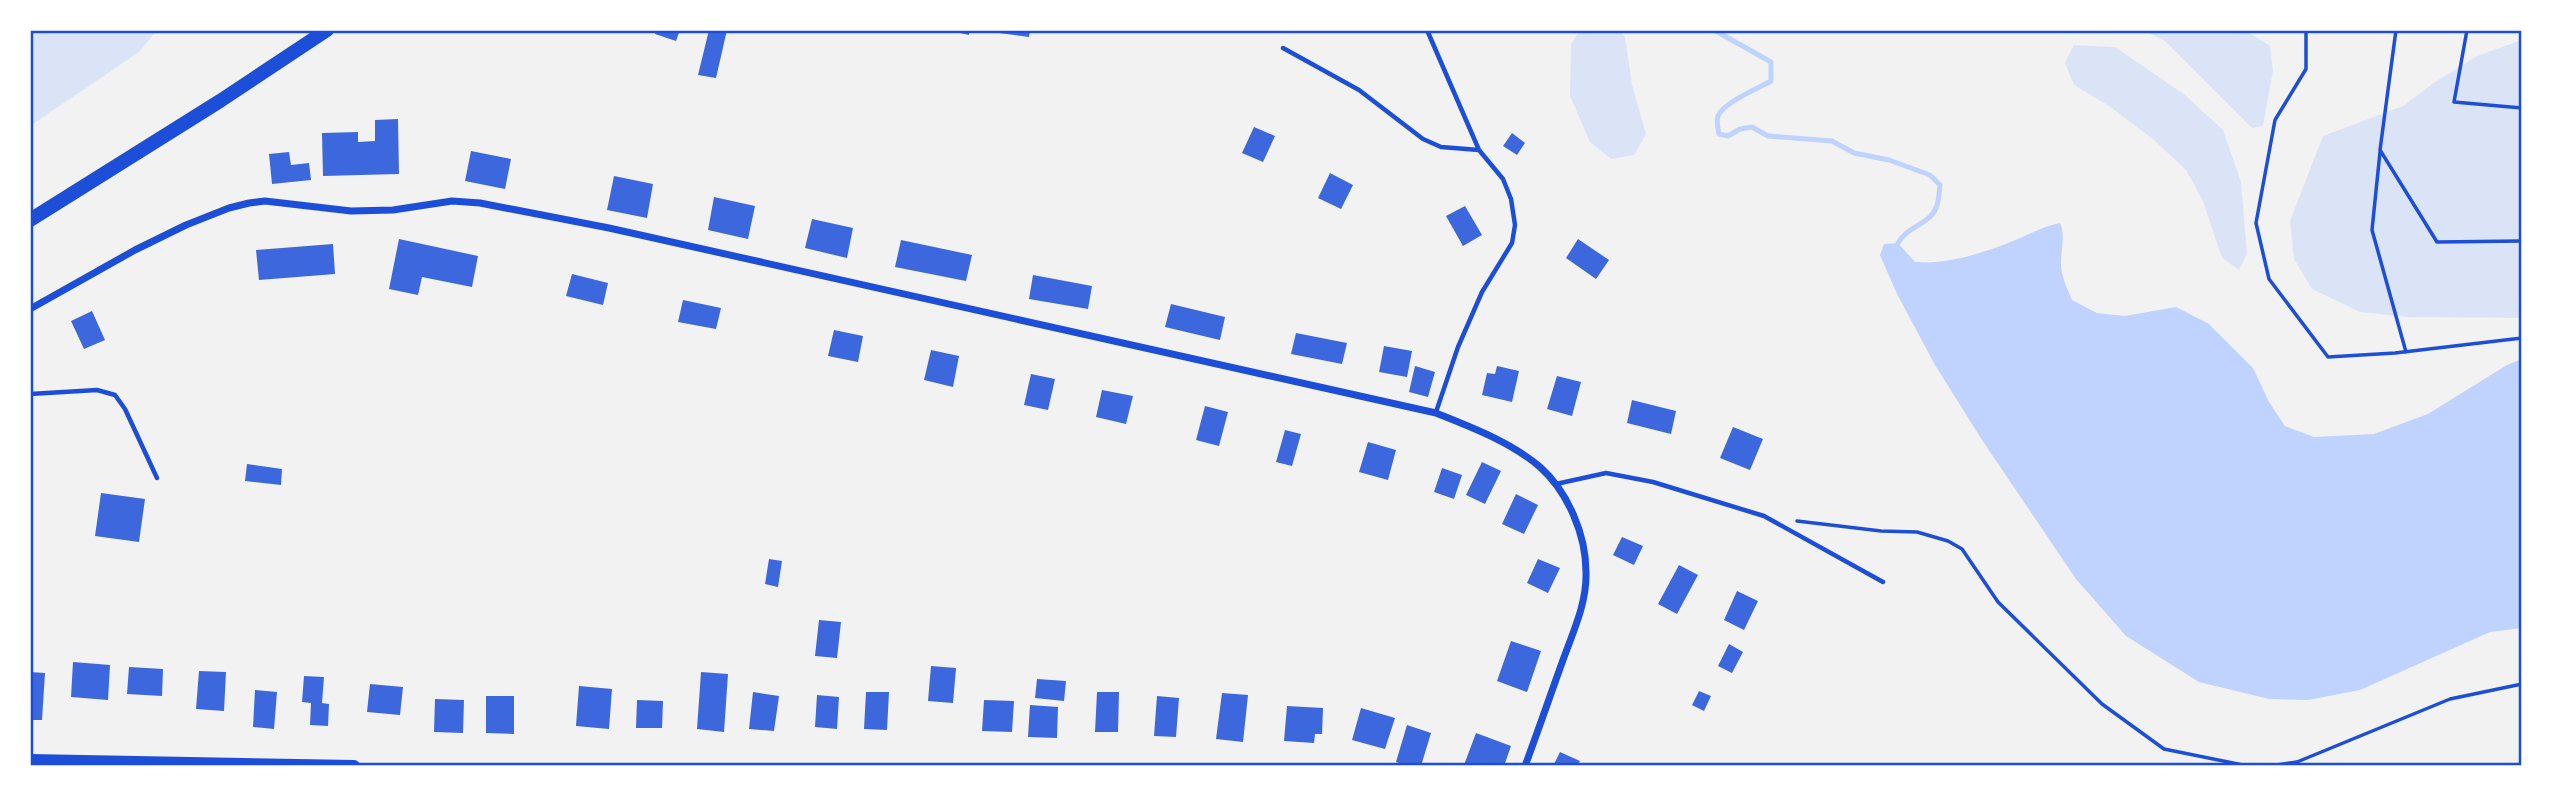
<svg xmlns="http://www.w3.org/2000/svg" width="2552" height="796" font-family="Arial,sans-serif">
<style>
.green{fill:#dbe4f7}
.water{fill:#bfd3fe}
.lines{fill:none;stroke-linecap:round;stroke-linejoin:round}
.stream{stroke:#bfd3fe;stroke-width:5}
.building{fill:#3d67dc}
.path{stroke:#1d4ed8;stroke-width:3.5}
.service{stroke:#1d4ed8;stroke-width:4.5}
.minor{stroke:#1d4ed8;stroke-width:7}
.secondary{stroke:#1d4ed8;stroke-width:12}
.primary{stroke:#1d4ed8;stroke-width:14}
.neatline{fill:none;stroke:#1d4ed8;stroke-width:2.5}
</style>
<rect width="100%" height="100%" fill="#f2f2f2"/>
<!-- green -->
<path class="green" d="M30,30h127l-18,22 -109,74z
M1580,30h39l6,7 7,48 14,49 -12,21 -23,4 -21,-17 -20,-46 1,-52z
M2143,30h102l25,16 3,25 -10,55 -11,2 -87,-87z
M2522,40v278l-114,-1 -48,-5 -48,-23 -18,-30 -4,-38 33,-85 80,-30 32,-24 42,-26z
M2074,45l41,2 70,48 38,35 18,52 6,72 -8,16 -17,-12 -19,-57 -17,-31 -32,-30 -45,-34 -35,-21 -9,-22z"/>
<!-- water -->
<path class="water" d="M2060,223c7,15 -2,33 2,50 2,9 6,18 10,27l25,13 28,3 51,-9 33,17 44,44 16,34 16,24 29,11 60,-3 54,-20 79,-49 15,-6v269l-32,4 -130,58 -52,10 -39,-1 -70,-17 -73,-46 -50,-57 -94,-139 -47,-75 -38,-71 -17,-39 4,-11 14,-1 17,19c34,3 71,-10 103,-23 14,-6 27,-13 42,-16z"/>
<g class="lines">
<!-- stream -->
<path class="stream" d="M1714,30l57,32v19c-14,8 -47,21 -53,35 -2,6 0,12 1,18l9,2 12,-7 12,-2 16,9 64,5 22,12 35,7 41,15 10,10c-1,7 -1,17 -4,23 -6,16 -30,19 -38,35"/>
</g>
<!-- building -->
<path class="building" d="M656,30h24l-4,11 -21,-7z
M709,30h18l-11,48 -18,-3z
M947,30h22v5z
M1000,30h30l-1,7 -30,-4z
M398,119l1,55 -76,2 -1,-43 36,-1v10l17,-1v-21z
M1254,127l21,9 -12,26 -21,-9z
M1512,133l13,10 -8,12 -14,-9z
M471,151l40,8 -6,30 -40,-8z
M289,152l2,13 18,-2 2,17 -39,4 -3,-30z
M1330,173l23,12 -12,24 -23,-11z
M614,176l39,8 -6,34 -40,-8z
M714,197l41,9 -7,33 -40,-9z
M1465,206l17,29 -19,11 -17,-30z
M812,219l41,9 -6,30 -42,-10z
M399,239l79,17 -6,31 -50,-10 -4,18 -29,-6z
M1578,239l31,21 -13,19 -30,-21z
M901,240l71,15 -6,26 -71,-14z
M333,244l2,30 -76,6 -3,-30z
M572,274l36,9 -5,22 -37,-9z
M1033,275l59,11 -4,23 -59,-10z
M683,300l38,8 -5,21 -38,-7z
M1171,304l54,13 -5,23 -55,-13z
M92,311l13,29 -21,9 -13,-28z
M834,330l29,6 -5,26 -30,-6z
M1296,333l51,10 -5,21 -51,-10z
M1384,346l28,5 -5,26 -28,-5z
M931,350l28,6 -6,31 -29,-7z
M1415,366l20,6 -7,25 -19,-5z
M1497,366l22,5 -7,31 -30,-7 5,-22 8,1z
M1031,374l24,5 -7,31 -24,-5z
M1557,376l24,6 -9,34 -25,-7z
M1102,390l31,6 -7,28 -30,-7z
M1632,400l44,11 -5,23 -44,-11z
M1205,406l23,6 -9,34 -23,-6z
M1733,427l30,12 -13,31 -30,-12z
M1285,430l16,4 -9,32 -16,-4z
M1368,442l28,8 -8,30 -29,-8z
M1482,462l19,9 -16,33 -19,-9z
M247,464l35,5 -1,16 -36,-4z
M1442,468l20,7 -8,24 -20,-7z
M101,493l44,6 -6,43 -44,-6z
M1516,494l22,11 -14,29 -22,-10z
M1622,537l21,9 -9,19 -21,-10z
M769,559l13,2 -4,26 -13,-3z
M1538,559l22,9 -12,25 -21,-10z
M1679,565l19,10 -21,39 -19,-10z
M1737,591l21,10 -14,29 -20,-10z
M819,620l22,2 -4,36 -22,-2z
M1511,641l30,10 -14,41 -30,-11z
M1729,644l14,8 -11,21 -14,-7z
M73,662l37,3 -2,35 -37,-3z
M931,666l25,2 -3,35 -25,-2z
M129,667l34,2 -1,27 -35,-2z
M199,671l27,1 -2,39 -28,-2z
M30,672l15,1 -3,47h-12z
M701,672l27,2 -4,58 -27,-3z
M304,676l20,1 -2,26 7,1 -1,22 -18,-1 1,-22 -9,-1z
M1037,679l29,2 -2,20 -29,-3z
M370,684l33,3 -3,28 -33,-3z
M579,686l33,3 -3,40 -33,-3z
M255,690l22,2 -3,37 -21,-2z
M1699,691l12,5 -7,15 -12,-6z
M753,692l26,4 -5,35 -25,-2z
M866,692h23l-2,38 -23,-1z
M1097,692h22l-1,40h-23z
M1222,693l26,2 -5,47 -27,-3z
M817,695l22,2 -2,32 -22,-2z
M486,696h28v38l-28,-1z
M1157,696l22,2 -3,39 -22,-1z
M435,699l29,1 -1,33 -29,-1z
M637,700l26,1 -1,27h-26z
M984,700l30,1 -2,31 -30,-1z
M1030,705l28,2 -1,31 -29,-1z
M1287,706l36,2 -1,26h-7l-1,9 -30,-2z
M1361,708l34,10 -10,31 -33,-9z
M1407,725l24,8 -10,33h-13l-12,-4z
M1476,733l35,13 -7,20 -40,-1z
M1560,752l20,9 -3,5h-24z"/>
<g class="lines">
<!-- path -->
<path class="path" d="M2306,30v39l-31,51 -19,103 13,56 59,78 67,-4 127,-15
M2396,30l-16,120 57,92 85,-1
M2467,30l-13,72 68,6
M2380,152l-8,78 34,122
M1797,521l84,10 36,1 31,9 14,8 36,53 104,102 62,45 84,17
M2270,766l27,-4 153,-63 72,-15"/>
<!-- service -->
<path class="service" d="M1427,30l52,120 24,29 8,20 4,26 -3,18 -30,49 -24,55 -22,65
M1283,48l76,42 64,49 18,8 38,3
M30,394l67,-4 18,5 10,14 32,69
M1556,484l50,-11 47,9 111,34 119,66"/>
<!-- minor -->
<path class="minor" d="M30,309l105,-59 51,-25 43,-17 20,-5 16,-2 86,10 42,-1 59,-9 28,2 129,25 827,185c35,14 75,29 104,54 28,25 46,68 46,105 1,31 -13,60 -23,88 -13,36 -25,71 -38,106"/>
<!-- secondary -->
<path class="secondary" d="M30,760l324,6"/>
<!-- primary -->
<path class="primary" d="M30,220l190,-119 107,-71"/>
</g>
<!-- border -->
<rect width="2552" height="796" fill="none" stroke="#ffffff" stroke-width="63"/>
<rect x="32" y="32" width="2488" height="732" class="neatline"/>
</svg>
